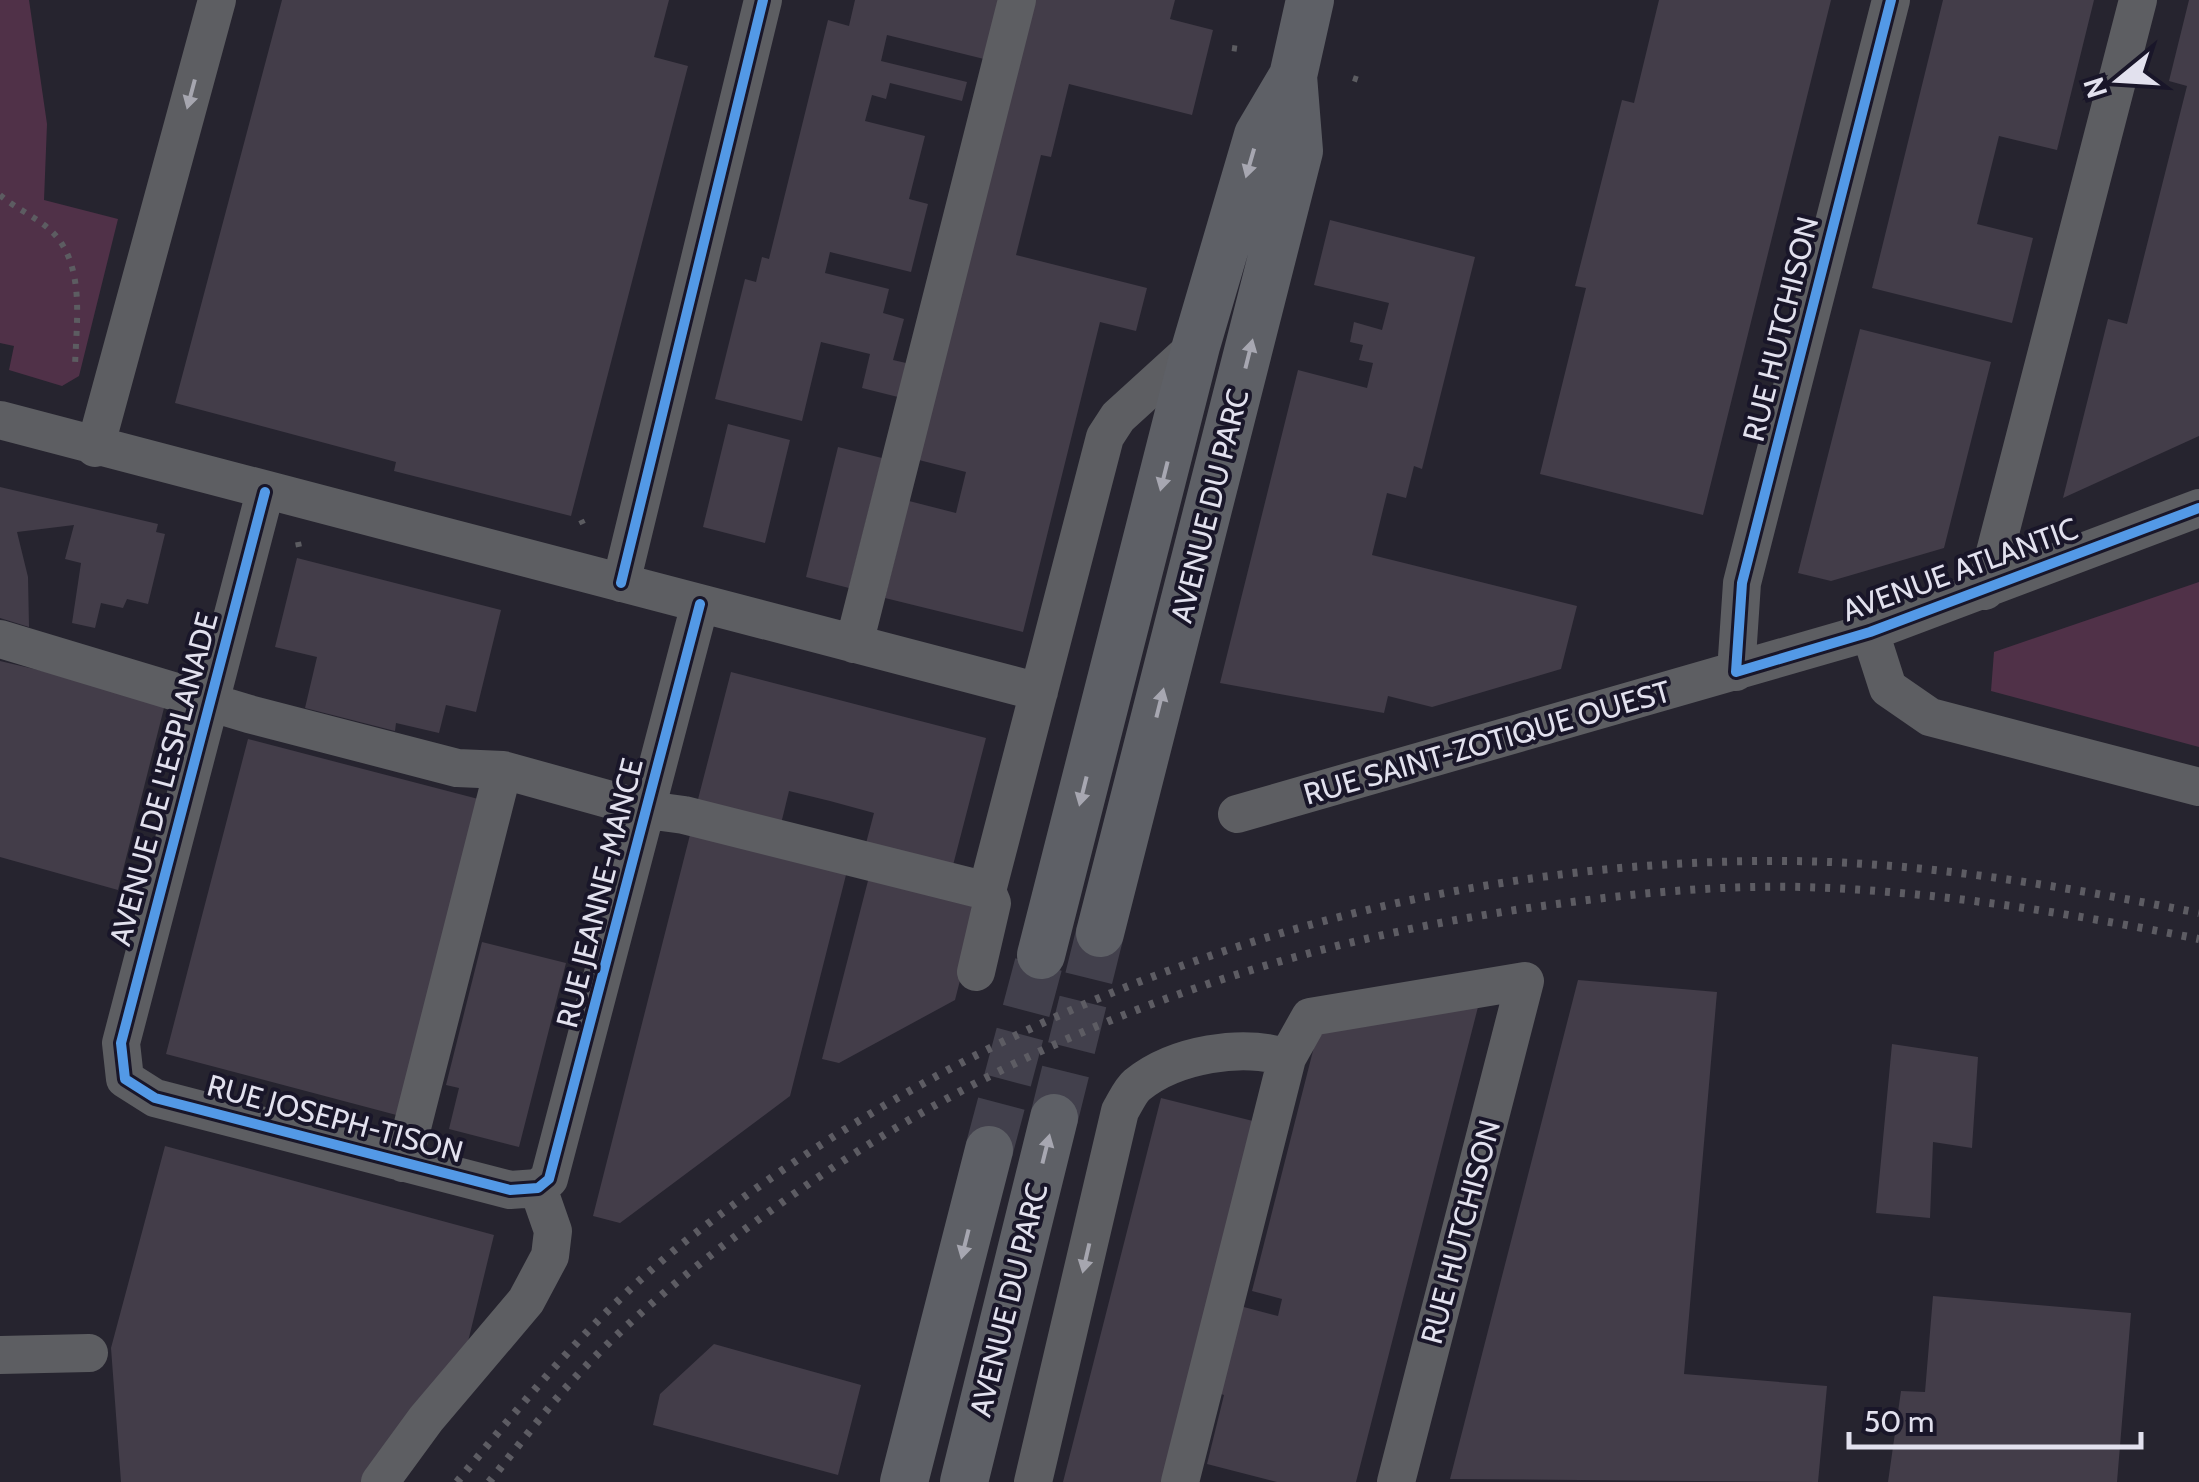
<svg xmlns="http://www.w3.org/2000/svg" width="2199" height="1482" font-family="Cabin,sans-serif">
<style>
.green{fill:#503148}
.building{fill:#433d49}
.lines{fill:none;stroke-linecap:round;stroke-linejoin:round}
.major-tunnel{stroke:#42404c;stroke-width:48;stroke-dasharray:48 24;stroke-linecap:butt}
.path{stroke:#5c5c61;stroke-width:6;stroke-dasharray:5 8;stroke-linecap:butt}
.minor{stroke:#5d5e62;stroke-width:38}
.major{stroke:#5e6066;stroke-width:48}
.rail{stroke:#5d5c63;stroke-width:8;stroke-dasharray:5 10;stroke-linecap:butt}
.cycleway-casing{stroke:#191629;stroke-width:16}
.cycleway{stroke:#5399e6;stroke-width:10}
.oneway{fill:#a6a6af}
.oneway2{fill:#a7a7b1}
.labels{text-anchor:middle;stroke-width:8;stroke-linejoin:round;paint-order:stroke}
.street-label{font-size:30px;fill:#e2e1ee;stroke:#191629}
</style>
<rect width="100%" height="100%" fill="#26242f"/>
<!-- green -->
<path class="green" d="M0,0h29l18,124 -3,76 74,19 -39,157 -17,10 -53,-16 5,-24 -14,-3z
M2199,582v165l-208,-56 3,-39z"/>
<!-- building -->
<path class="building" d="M282,0h387l-15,57 34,9 -117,450 -177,-45 2,-9 -221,-59z
M855,0h143l-14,59 -97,-24 -6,26 86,21 -5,19 -72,-18 -4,16 -14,-4 -7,26 60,15 -16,63 19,5 -17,68 -81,-20 -5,21 64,16 -6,24 21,6 -11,41 13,3 -8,34 -36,-9 8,-34 -49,-12 -19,79 -87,-22 30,-120 11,3 6,-25 7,2 59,-239 21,6z
M1033,0h142l-5,19 43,11 -21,85 -123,-31 -18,73 -10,-2 -25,100 131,33 -11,43 -36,-9 -77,310 -138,-34 24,-97 47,12 10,-41 -47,-12z
M1659,0h172l-128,515 -163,-41 46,-186 -11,-2 47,-186 12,3z
M1943,0h151l-37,150 -58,-14 -22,88 56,14 -21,85 -140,-35z
M2189,0h10v436l-136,62 45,-179 19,5 60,-238 -18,-5z
M1330,220l145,37 -53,212 -8,-3 -8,32 -19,-5 -15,62 205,51 -16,63 -129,38 -44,-11 -4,17 -164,-30 78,-313 69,18 6,-25 -14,-3 4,-15 -13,-3 4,-20 28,8 7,-27 -75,-18z
M1860,329l131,33 -47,186 -113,33 -33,-8z
M728,424l62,16 -25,103 -62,-16z
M838,447l44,11 -33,130 -43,-11z
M0,487l158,37 -2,8 9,2 -17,70 -21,-5 -4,9 -22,-5 -6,25 -23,-5 9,-60 -16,-4 9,-34 -57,7 11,45 1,50 -29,-9z
M297,558l204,52 -25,102 -30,-7 -7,28 -43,-10 -1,8 -90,-23 12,-51 -42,-10z
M0,661l166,39 -48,190 -118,-33z
M731,672l255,66 -35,135 -87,-22 10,-38 -44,-12 -41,-10 -9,37 -84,-21z
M248,739l238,62 -82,316 -238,-63z
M692,827l156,40 -58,229 -170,127 -27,-7z
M870,873l110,29 -25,98 -116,63 -17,-4z
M482,942l84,21 -47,184 -70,-18 10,-41 -13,-3z
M1578,980l139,12 -33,382 143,12 -9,96 -368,-3z
M1457,1002l21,5 -122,475h-79l-70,-18 17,-69 -6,-2 22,-87 38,10 4,-17 -30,-8 65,-256z
M1892,1044l86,13 -6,91 -39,-6 -3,76 -54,-5z
M1161,1098l96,24 -84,360h-110z
M165,1146l329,89 -29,119 -98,128h-246l-10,-134z
M1933,1296l198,17 -14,169h-229l13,-91 24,1z
M714,1344l147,41 -23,90 -185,-50 7,-31z"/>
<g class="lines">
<!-- major-tunnel -->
<path class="major-tunnel" d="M1054,1118l46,-185
M989,1150l52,-195"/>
<!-- path -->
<path class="path" d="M1232,48l7,1
M1353,78l6,2
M0,195c17,15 42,24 57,42 28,35 19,88 18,130
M581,520l2,4
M298,542l1,5"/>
<!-- minor -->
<path class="minor" d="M0,420l1039,272
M95,448l122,-448
M265,492l-144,551 4,36 30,19 355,92 28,-2 11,-9 151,-575
M621,583l142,-583
M1985,591l153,-591
M1870,632l18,56 42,29 269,70
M0,639l249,75 208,54 46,2 144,40 37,5 303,76 5,12 -16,69
M854,644l163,-644
M1736,672l6,-89 149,-583
M1237,814l633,-182 329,-124
M987,891l118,-454 13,-20 78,-71
M1287,1058l23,-41 215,-36 -129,501
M403,1163l100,-393
M0,1355l89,-2
M380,1482l46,-63 100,-118 24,-45 3,-25 -15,-43
M1033,1482l87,-371c5,-8 10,-20 17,-26 38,-31 106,-42 150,-27l-107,424"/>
<!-- major -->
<path class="major" d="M1100,933l199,-782 -6,-75 17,-76
M1041,955l155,-609 62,-211 35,-59
M904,1482l85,-332
M964,1482l90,-364"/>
<!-- rail -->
<path class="rail" d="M457,1482c72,-87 145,-176 235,-246 314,-244 703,-379 1102,-375 136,2 272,26 405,52
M489,1482c32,-39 63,-81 98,-117 59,-62 127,-114 197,-164 235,-167 488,-259 773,-297 80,-11 165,-19 246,-17 133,4 266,26 396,52"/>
<defs>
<path id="cycleway" d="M1891,0l-149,583 -6,89 134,-40 329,-124
M265,492l-144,551 4,36 30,19 355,92 28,-2 11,-9 151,-575
M621,583l142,-583"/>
</defs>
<!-- cycleway casing -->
<use href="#cycleway" class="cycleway-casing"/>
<!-- cycleway -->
<use href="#cycleway" class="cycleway"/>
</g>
<!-- one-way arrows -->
<defs><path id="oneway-solid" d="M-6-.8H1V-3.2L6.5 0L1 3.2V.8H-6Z" transform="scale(2.5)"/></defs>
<g class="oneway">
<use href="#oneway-solid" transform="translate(191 94) rotate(105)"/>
<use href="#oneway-solid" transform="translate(1086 1258) rotate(103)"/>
</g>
<g class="oneway2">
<use href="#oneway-solid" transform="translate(1250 163) rotate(106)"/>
<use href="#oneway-solid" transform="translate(1249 354) rotate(-76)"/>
<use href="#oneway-solid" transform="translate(1164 476) rotate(104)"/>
<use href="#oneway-solid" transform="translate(1160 703) rotate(-76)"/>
<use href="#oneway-solid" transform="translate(1083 791) rotate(104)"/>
<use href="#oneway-solid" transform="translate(1046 1149) rotate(-76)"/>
<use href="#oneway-solid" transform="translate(965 1244) rotate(104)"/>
</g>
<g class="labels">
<!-- street labels -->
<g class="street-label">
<text transform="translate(1781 329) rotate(-76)" y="10">RUE HUTCHISON</text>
<text transform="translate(1210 506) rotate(-76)" y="10">AVENUE DU PARC</text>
<text transform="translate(1960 570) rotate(-20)" y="10">AVENUE ATLANTIC</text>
<text transform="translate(1487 743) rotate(-16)" y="10">RUE SAINT-ZOTIQUE OUEST</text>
<text transform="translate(164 779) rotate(-75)" y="10">AVENUE DE L'ESPLANADE</text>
<text transform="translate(600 893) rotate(-76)" y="10">RUE JEANNE-MANCE</text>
<text transform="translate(335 1119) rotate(15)" y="10">RUE JOSEPH-TISON</text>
<text transform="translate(1461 1232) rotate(-75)" y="10">RUE HUTCHISON</text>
<text transform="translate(1009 1300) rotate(-76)" y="10">AVENUE DU PARC</text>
</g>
</g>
<!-- north arrow -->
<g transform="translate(2119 80) rotate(252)" stroke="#191629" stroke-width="8" paint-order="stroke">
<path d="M0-8L18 38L0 25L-18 38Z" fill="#e2e1ee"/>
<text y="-15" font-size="28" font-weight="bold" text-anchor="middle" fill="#e2e1ee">N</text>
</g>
<!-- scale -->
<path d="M1849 1432v15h292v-15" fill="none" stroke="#e2e1ee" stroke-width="5"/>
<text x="1864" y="1432" font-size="30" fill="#e2e1ee" stroke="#191629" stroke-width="8" paint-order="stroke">50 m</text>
</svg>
